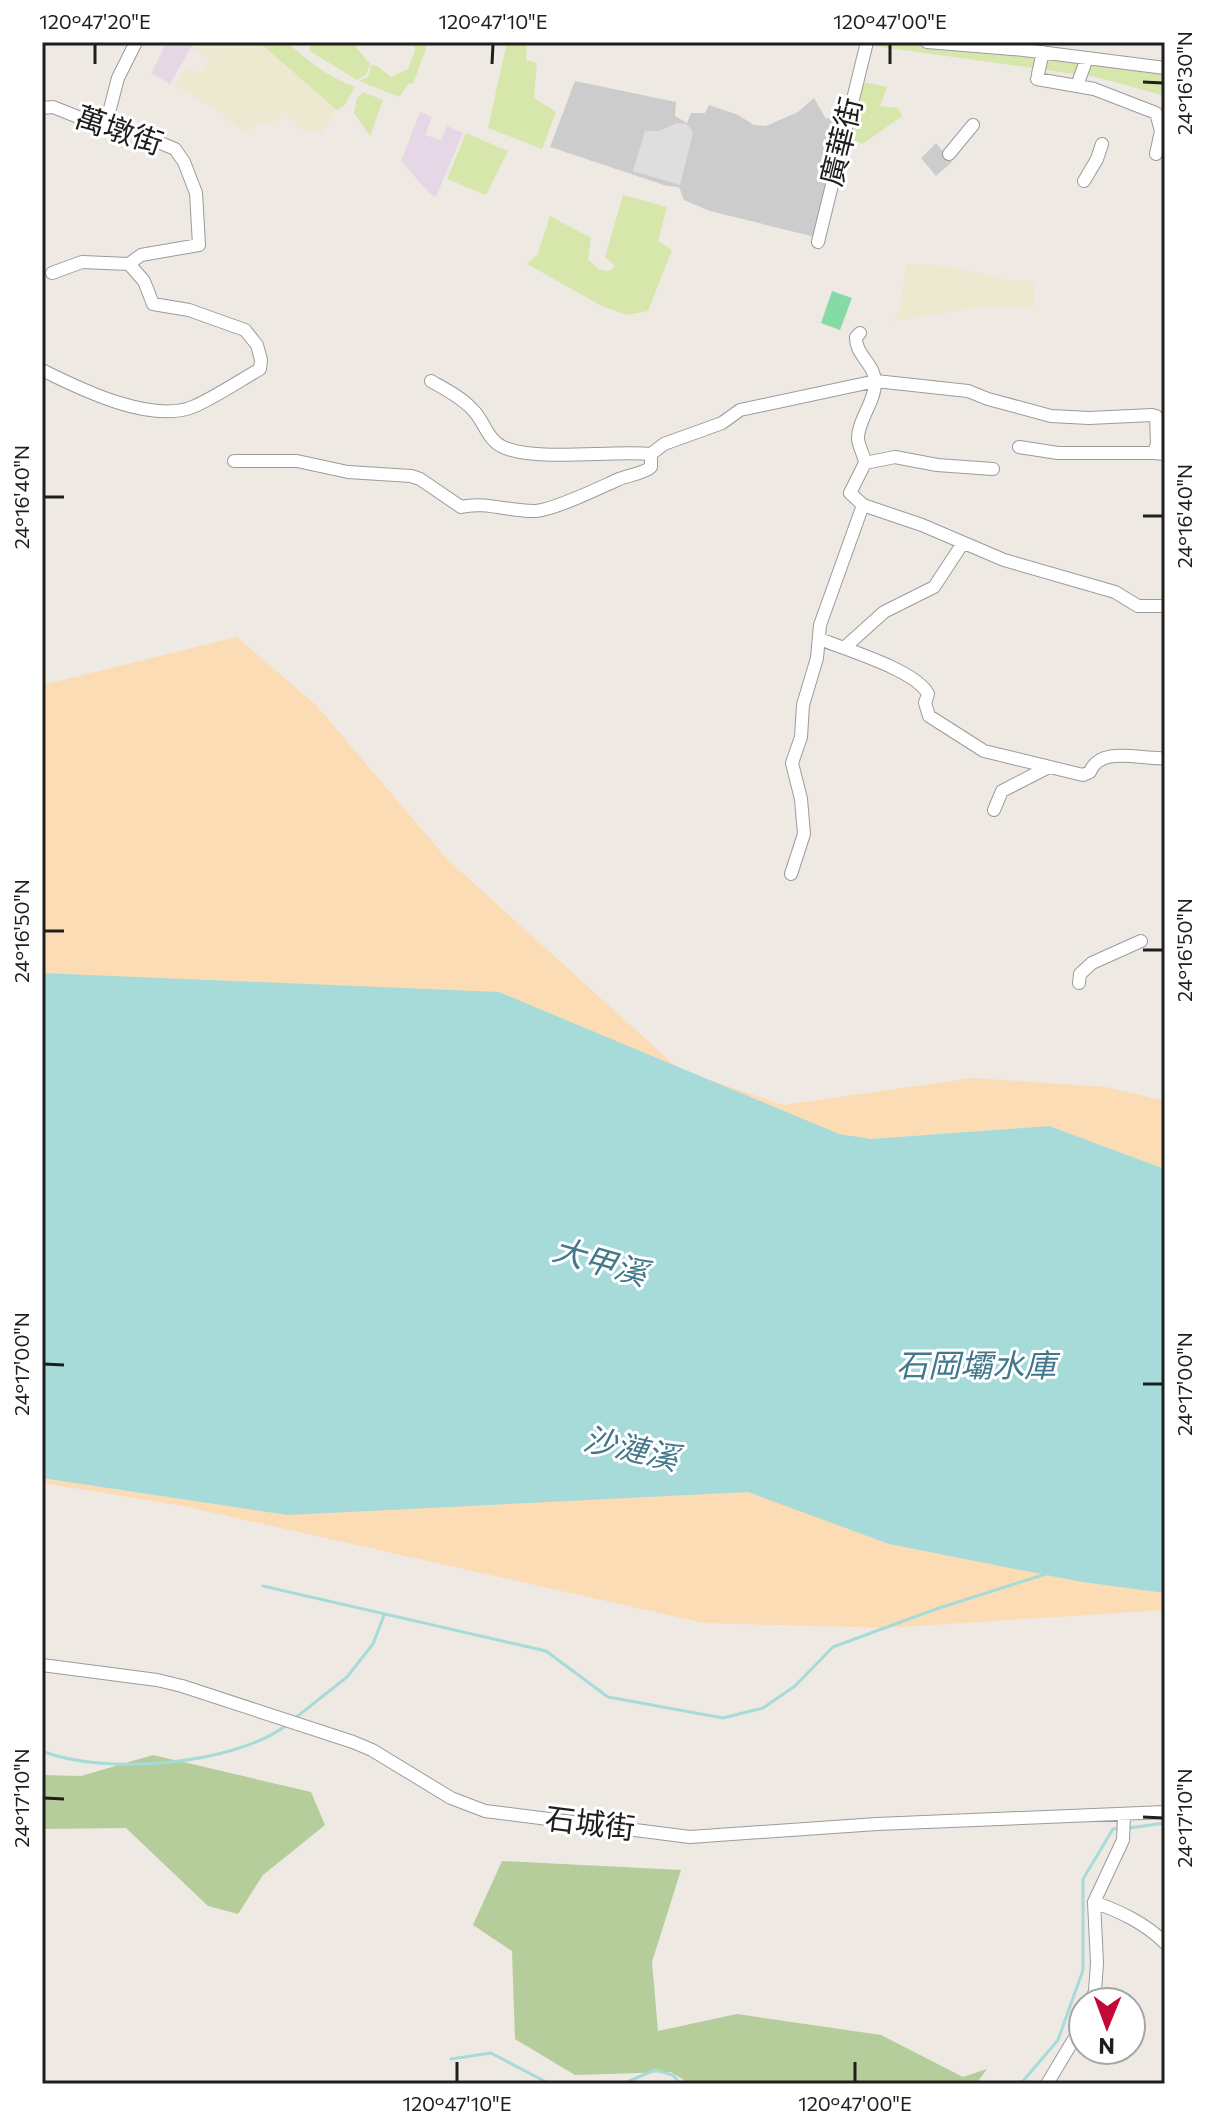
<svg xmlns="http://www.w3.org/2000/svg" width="1207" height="2126" font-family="Commissioner,'Noto Sans TC',sans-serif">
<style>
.industrial{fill:#e6d7e7}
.religious{fill:#ccc}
.farmland{fill:#ede8d0}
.grass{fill:#d7e7ac}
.forest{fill:#b5cc9b}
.sand{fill:#fcdcb5}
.pitch{fill:#85dba5}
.parking{fill:#dedede}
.water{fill:#a6dbda}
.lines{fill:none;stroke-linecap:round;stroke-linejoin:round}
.stream{stroke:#a6dbda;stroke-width:3}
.minor-casing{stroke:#9b9b9b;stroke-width:14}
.minor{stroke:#fff;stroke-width:12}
.ticks{fill:none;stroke:#1e1e1e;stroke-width:3}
.labels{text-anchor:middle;stroke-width:6;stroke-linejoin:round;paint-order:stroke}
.street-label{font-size:30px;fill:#1e1e1e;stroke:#fff}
.water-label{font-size:32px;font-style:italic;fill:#42788b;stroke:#fff}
.neatline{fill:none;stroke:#1e1e1e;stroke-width:3}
.ticks-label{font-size:20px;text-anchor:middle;fill:#1e1e1e}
</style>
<rect width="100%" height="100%" fill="#efe9e4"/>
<!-- industrial -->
<path class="industrial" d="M167,42h27l-24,42 -19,-11z
M420,112l12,5 -7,18 16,5 6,-14 16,7 -27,64 -7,-4 -28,-32z"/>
<!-- religious -->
<path class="religious" d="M575,81l101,21 -1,14 12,7 4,-10h14l4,-8 29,10 16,10 12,1 32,-14 16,-14 12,21 18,-9 -29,127 -105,-26 -26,-11 -5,-13 -12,-1 -117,-39z
M936,143l16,19 -16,14 -15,-18z"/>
<!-- farmland -->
<path class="farmland" d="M197,42h62l78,68 -16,24 -19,-5 -18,-17 -4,1 2,6 -22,5 -16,8 -26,-21 -43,-26 12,-19 11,9 13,-16 -18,-10z
M907,264l43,2 61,15h21l3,6 -2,20 -56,1 -83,13 6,-13z"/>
<!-- grass -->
<path class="grass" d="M259,42h28c21,19 41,35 68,45l-11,19 -7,4z
M315,42h46l-6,4 15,18 -4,11 -9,5 -47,-29v-5z
M413,42h13v7l-13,35 -4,-1 -10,14 -40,-16 9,-4 3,-12 6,1 14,11 17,-8 7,-19z
M507,42h20l-1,18 11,3 -3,35 22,14 -14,37 -54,-21z
M884,42l102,9 179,22v23l-69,-19 -222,-31z
M863,82l24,5 -7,19 18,2 4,8 -39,28 -14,-5z
M363,92l20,8 -13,36 -16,-23 3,-15z
M466,133l42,18 -22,44 -39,-16z
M623,195l44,12 -9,34 14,9 -24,61 -22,4 -24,-9 -75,-42 10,-9 13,-39 41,22 -3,21 10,10 11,2 6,-5 -10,-9z"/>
<!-- forest -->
<path class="forest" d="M153,1755l158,37 14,33 -62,50 -25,39 -30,-8 -82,-78 -84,1v-54l39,1z
M502,1861l179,9 -29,92 6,69 79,-17 144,21 82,42 24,-8 -11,15h-286l-19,-12 -96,3 -60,-36 -3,-88 -39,-26z"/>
<!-- sand -->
<path class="sand" d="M237,637l79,68 131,154 233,211 103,35 190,-27 133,9 59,14v68l-116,-43 -179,13 -31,-4 243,447 83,11v17l-280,18 -181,-5 -521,-117 -141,-23v-798z"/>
<!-- pitch -->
<path class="pitch" d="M832,291l20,7 -12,32 -19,-7z"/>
<!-- parking -->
<path class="parking" d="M677,123l10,1 6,9 -13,52 -47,-14 12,-40h14z"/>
<!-- water -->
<path class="water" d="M42,973l457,19 340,142 32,5 178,-13 116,43v424l-83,-11 -193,-38 -141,-52 -460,23 -246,-37z"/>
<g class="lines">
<!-- stream -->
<path class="stream" d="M263,1586l283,65 62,46 115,21 40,-10 32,-22 38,-39 103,-38 110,-35
M294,1719l53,-42 26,-33 11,-29
M42,1751c62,25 194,14 246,-27
M1129,1828l36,-5
M451,2059l40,-6 59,31
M622,2084l33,-14 18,5 7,9
M1017,2084l6,-3 35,-41 25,-70v-91l30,-50 8,-1"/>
<defs>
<path id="minor" d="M927,42l97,8 141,18
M1038,74l5,-22
M1037,79l57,10 62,24 5,18 -5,23
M1079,80l8,-22
M42,108l11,-1 30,12 41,9 51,21 9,13 12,31 3,52 -58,10 -12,9 15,17 9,23 36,6 56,20 12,15 4,15 -1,9c-21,12 -43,27 -65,37 -42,19 -115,-17 -153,-36
M106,124l12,-46 18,-36
M949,154l24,-29
M1084,181l13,-22 5,-15
M818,242l49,-200
M52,273l30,-11 47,2
M431,381c14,8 30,16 41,28 12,11 15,31 31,38 32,15 109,3 148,7
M1019,447l39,6h96
M234,461h63l51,11 63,4 9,3 41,28c24,-6 50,5 75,4 20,-2 61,-22 81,-31 11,-5 26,-6 34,-13v-13l13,-10 58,-21 18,-13 136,-29 92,10 20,8 63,17 38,2 63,-3 4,1 1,27 -3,10 11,1
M865,463l30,-6 42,8 56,4
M863,505l59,20 82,35 111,32 23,14h27
M820,639c26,11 96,31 108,55l-3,9 4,13 55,35 99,24 7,-3c10,-27 52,-12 75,-14
M844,648l40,-36 50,-25 29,-44
M994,810l8,-19 47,-24
M791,874l13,-40 -3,-35 -9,-36 9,-26 2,-32 14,-47 3,-33 43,-120 -13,-12 15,-30c-1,-9 -7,-17 -7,-25 0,-18 17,-36 17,-55 1,-18 -20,-28 -19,-46l4,-4
M1079,983l1,-9 12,-11 49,-22
M42,1665l115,15 25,6 171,56 19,8 79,48 34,13 205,26 187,-13 288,-12
M1094,1902c27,10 51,21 71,41
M1091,2002l4,-11 2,-28 -3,-61 29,-62 1,-24
M1047,2084l36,-60"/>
</defs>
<!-- minor casing -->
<use href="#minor" class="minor-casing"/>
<!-- minor -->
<use href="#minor" class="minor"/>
</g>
<!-- ticks -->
<path class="ticks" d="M95,64v-20M492,64l1,-20M890,64v-20M1143,82l20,1M44,497h20M1143,516h20M44,931h20M1143,950h20M44,1364l20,1M1143,1384h20M44,1798l20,1M1143,1817l20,1M457,2082v-20M855,2082v-20"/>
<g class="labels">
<!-- street labels -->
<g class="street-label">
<text transform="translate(119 131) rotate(19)" y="10">萬墩街</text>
<text transform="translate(842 142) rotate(-76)" y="10">廣華街</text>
<text transform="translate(590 1824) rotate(7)" y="10">石城街</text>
</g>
<!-- water labels -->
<g class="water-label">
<text transform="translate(600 1262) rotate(16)" y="11">大甲溪</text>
<text x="976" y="1377">石岡壩水庫</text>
<text transform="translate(631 1449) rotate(13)" y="11">沙漣溪</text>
</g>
</g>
<!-- border -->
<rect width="1207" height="2126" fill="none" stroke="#ffffff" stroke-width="88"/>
<!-- north arrow -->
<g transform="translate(1107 2026) rotate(181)"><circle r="38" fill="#ffffff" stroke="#a5a5a5" stroke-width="2"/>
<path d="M0-6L14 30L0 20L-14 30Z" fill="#c40836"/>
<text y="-12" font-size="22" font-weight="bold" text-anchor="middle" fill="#1e1e1e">N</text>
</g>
<rect x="44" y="44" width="1119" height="2038" class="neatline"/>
<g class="ticks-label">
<text x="95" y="29">120°47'20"E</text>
<text x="493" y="29">120°47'10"E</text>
<text x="890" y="29">120°47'00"E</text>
<text transform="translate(1185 83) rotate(-90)" y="7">24°16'30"N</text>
<text transform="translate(22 497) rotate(-90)" y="7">24°16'40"N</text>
<text transform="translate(1185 516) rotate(-90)" y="7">24°16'40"N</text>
<text transform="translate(22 931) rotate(-90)" y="7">24°16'50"N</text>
<text transform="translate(1185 950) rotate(-90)" y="7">24°16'50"N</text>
<text transform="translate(22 1364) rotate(-90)" y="7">24°17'00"N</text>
<text transform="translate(1185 1384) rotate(-90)" y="7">24°17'00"N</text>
<text transform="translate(22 1798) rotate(-90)" y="7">24°17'10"N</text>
<text transform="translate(1185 1818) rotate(-90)" y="7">24°17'10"N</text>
<text x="457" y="2111">120°47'10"E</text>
<text x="855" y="2111">120°47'00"E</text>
</g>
</svg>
